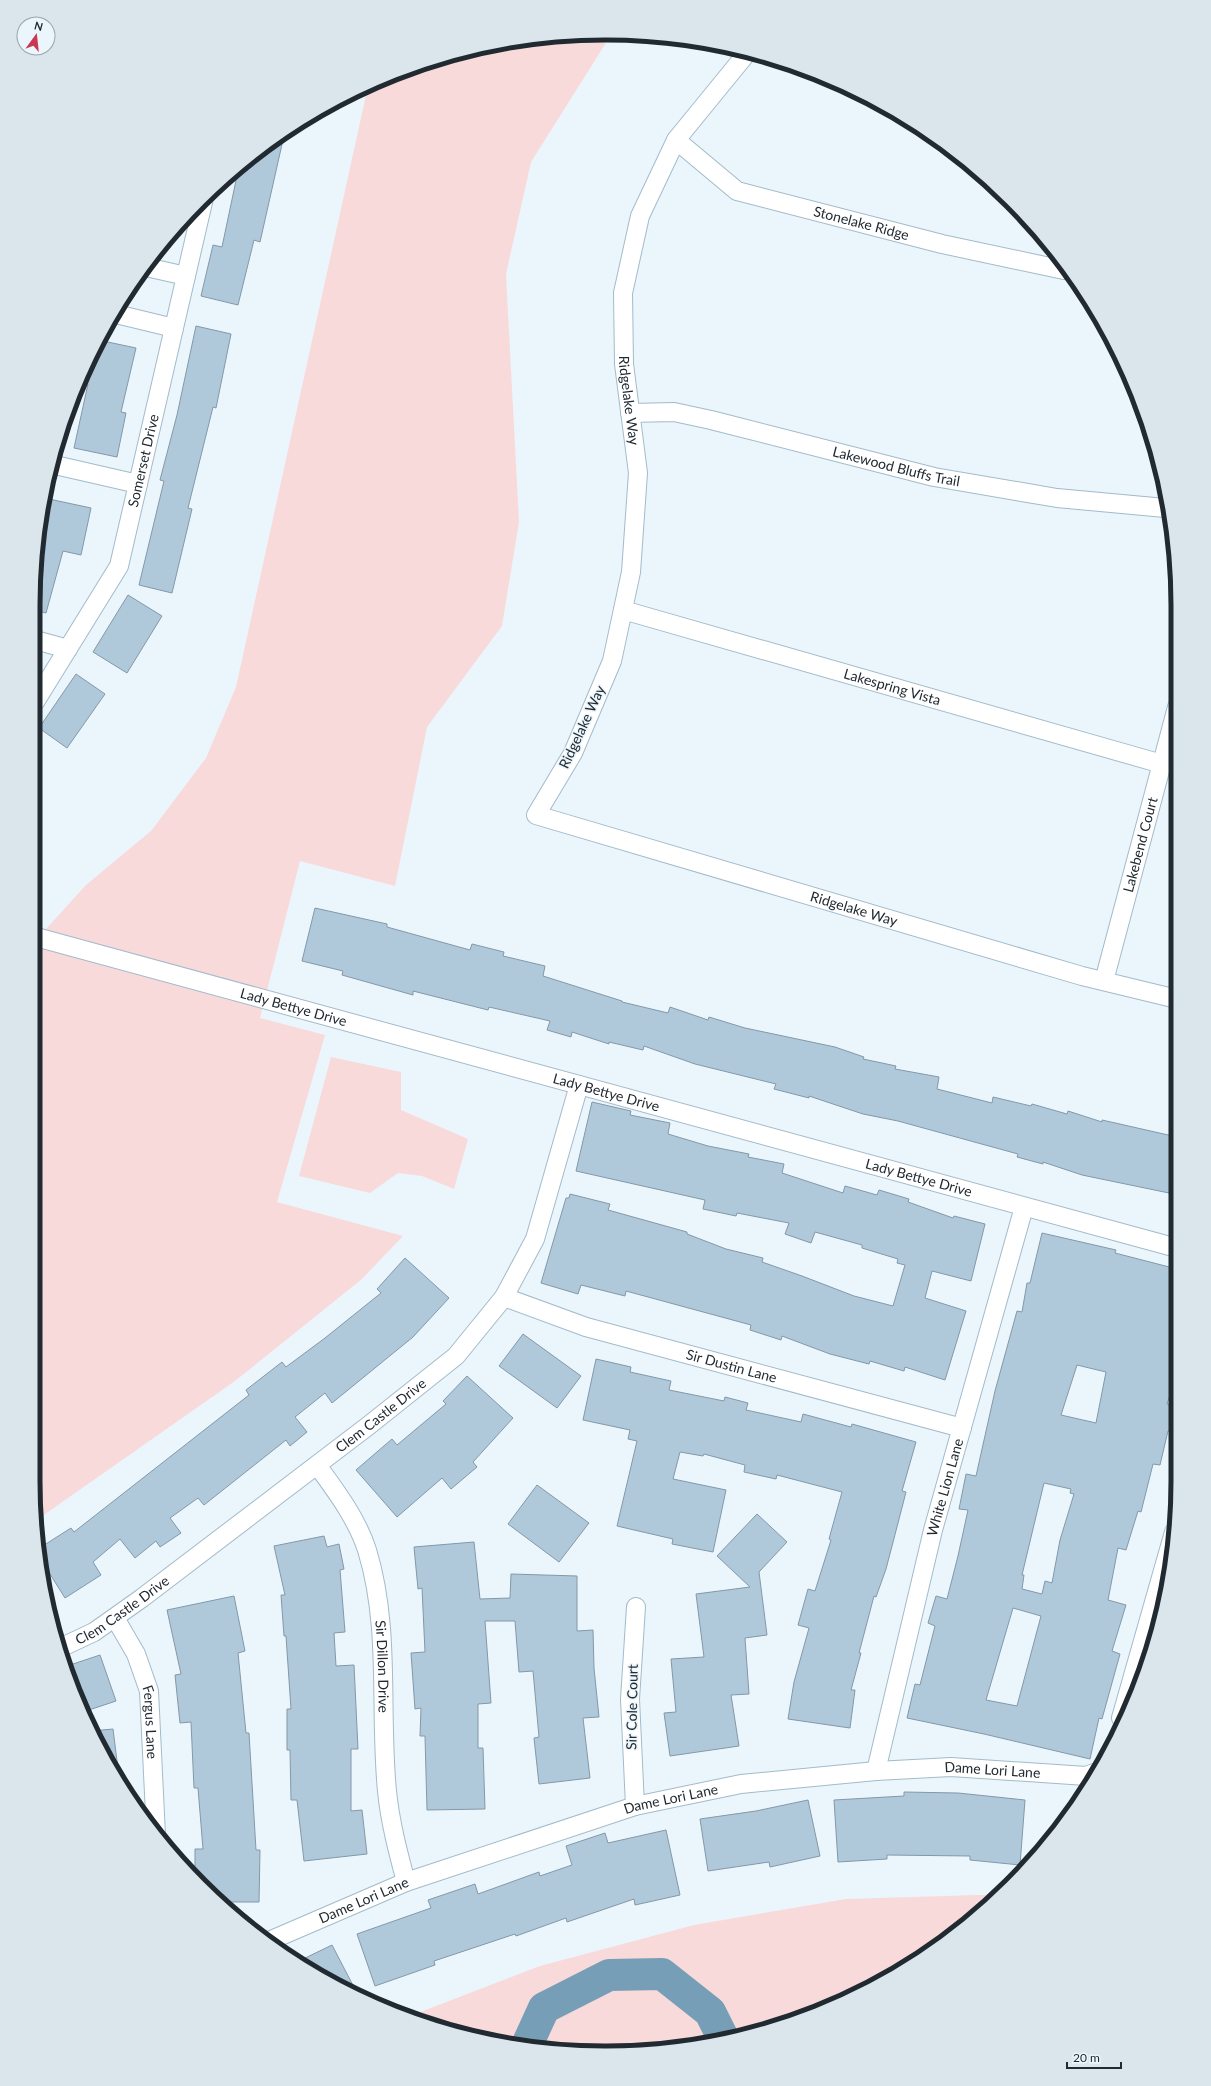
<svg xmlns="http://www.w3.org/2000/svg" width="1211" height="2086" font-family="Lato,sans-serif">
<style>
.green{fill:#f9dadb}
.lines{fill:none;stroke-linecap:round;stroke-linejoin:round}
.river{stroke:#779eb7;stroke-width:32}
.building{fill:#b0c9da;stroke:#8299a9;fill-rule:evenodd}
.minor-casing{stroke:#a2bbcb;stroke-width:20}
.minor{stroke:#fff;stroke-width:18}
.labels{text-anchor:middle;stroke-width:3;stroke-linejoin:round;paint-order:stroke}
.street-label{font-size:14px;fill:#212a31;stroke:#ebf5fc}
.rim{fill:none;stroke:#212a31;stroke-width:5}
</style>
<rect width="100%" height="100%" fill="#ebf5fc"/>
<!-- green -->
<path class="green" d="M605,33l8,1 -4,4 -78,124 -25,112 13,248 -17,104 -75,101 -32,159 -95,-25 -40,157 65,17 -48,167 126,34 -41,43 -127,102 -197,138 -2,-579 50,-55 65,-54 55,-73 30,-71 132,-601 18,-9 108,-33z
M331,1057l70,15v38l67,29 -14,50 -32,-13 -24,-3 -28,20 -71,-17z
M977,1895h19l-42,40 -62,41 -102,47 -73,19 -111,11 -149,-20 -47,-17 130,-50 154,-41 152,-26z"/>
<g class="lines">
<!-- river -->
<path class="river" d="M528,2043l16,-35 65,-33 53,-1 48,38 14,28"/>
</g>
<!-- building -->
<path class="building" d="M285,131l-25,111 -6,-2 -16,65 -37,-9 12,-51 9,2 16,-76z
M196,326l35,8 -15,74 -3,-1 -25,101 4,1 -20,84 -33,-8 25,-104 -4,-1 17,-65z
M103,341l33,7 -15,64 5,1 -9,44 -43,-9 14,-64 -6,-1z
M49,499l42,9 -10,47 -18,-4 -17,62 -12,-3v-42z
M128,595l34,21 -35,57 -34,-21z
M76,674l29,20 -38,54 -28,-20z
M315,908l72,16v3l83,23 2,-6 32,8 -1,4 42,10 -2,10 79,25v1l46,11 2,-6 38,13 1,-3 36,11 90,19 29,10 -1,2 33,7 -1,3 44,8 -2,12 55,14 1,-6 38,9 1,-2 35,10 1,-3 34,11v-2l75,17v16l-8,40 -87,-18 -39,-13v2l-26,-7 1,-3 -120,-33 -35,-7 -54,-18v2l-35,-9 2,-5 -81,-20 -51,-18 -1,4 -34,-8v2l-37,-12 -1,5 -24,-7 3,-9 -61,-14 -1,3 -75,-19v4l-71,-20 1,-4 -41,-10z
M592,1102l39,9 -1,4 40,8 -2,11 40,12 41,8 -1,3 36,7 -2,9 61,20 2,-7 32,9 2,-5 30,9 -1,3 45,16 1,-2 31,8 -14,57 -39,-10 -7,27 41,13 -21,69 -40,-13 -1,4 -34,-10 -1,3 -39,-10 -48,-18 -1,4 -31,-10 1,-5 -125,-34 -1,5 -44,-11 -3,9 -37,-11 25,-85h3l1,-4 40,10 -2,6 79,22v2l39,15 37,9 -1,4 40,14 52,20 39,10 12,-41 -8,-2 1,-4 -36,-11v-3l-47,-13 -4,11 -26,-9 4,-11 -52,-10 -1,3 -33,-7 2,-9 -129,-29z
M1042,1233l74,17 -1,3 62,16v105l-10,30 10,2v19l-2,8 -7,-2 -8,34 -7,-1 -12,48 -3,-1 -12,39 -8,-2 -10,52 18,5 -14,46 8,3 -18,65 -3,-1 -9,41 -106,-25 -77,-16 8,-34 5,1 15,-59 -7,-3 8,-27 11,3 11,-43 10,-46 -9,-1 7,-35 10,2 19,-85 22,-80 5,1 5,-29h3zM1077,1365l29,7 -10,51 -35,-8zM1044,1483l27,6 -1,4 4,1 -14,46 -8,43 -7,-2 -3,13 -20,-5 2,-14h-2zM1013,1608l28,8 -24,90 -31,-6z
M405,1258l44,40 -36,39 -81,66 -7,-10 -30,24 12,15 -17,14 -4,-6 -82,65 -6,-7 -28,20 11,15 -21,14 -4,-6 -21,17 -15,-19 -27,23 8,13 -36,23 -27,-43v-6l33,-21 3,4 175,-137 -3,-5 36,-28 4,5 39,-29 56,-45 -4,-4z
M523,1334l58,42 -24,32 -58,-42z
M596,1359l35,8 -1,5 41,9 -2,9 55,11 1,-4 23,6 -2,7 55,12 2,-8 48,13 1,-3 64,18 -14,49 4,1 -8,31 -12,46 -10,28 -2,-1 -15,57h2l-10,37h4l-5,38 -62,-9 6,-37 15,-54 -11,-3 10,-36 7,2 16,-51 -2,-1 13,-47 -65,-17 -1,4 -32,-7 1,-7 -41,-11 -1,2 -23,-4 -7,27 53,11 -13,62 -41,-8 1,-5 -56,-13 20,-85 -9,-2 2,-9 -47,-10z
M467,1376l46,42 -40,44 4,5 -26,22 -9,-11 -45,39 -41,-47 36,-31 5,6 49,-41 -3,-3z
M537,1485l52,38 -30,39 -51,-38z
M757,1514l30,28 -28,30 8,63 -22,3 4,56 -18,1 8,51 -69,10 -6,-43 12,-1 -5,-53 33,-2 -8,-63 54,-7 -33,-31z
M324,1536l3,11 12,-3 5,25 -4,1 5,62 -11,1 2,33 18,-1 4,84h-7v62l11,-1 5,44 -63,7 -7,-61h-6l-1,-50h-3v-41h4l-5,-73h-2l-3,-41h4l-11,-49z
M474,1542l6,57 30,-1 1,-24 66,2v55l16,-1 1,38 5,49 -16,1 7,60 -51,6 -5,-46 5,-1 -6,-66 -14,1 -4,-51h-30l6,82 -13,1v44h5l2,61 -58,1 -2,-74h-5l1,-28 -6,1 -4,-56 14,-1 -3,-64 -4,1 -4,-42z
M234,1596l11,55 -7,2 8,80h3l7,117h4l-1,52h-39l-25,-24v-29h8l-5,-61h-4l-3,-66 -11,1 -5,-48 6,-1 -14,-64z
M100,1655l16,46 -33,11 -19,-45z
M113,1729l6,48 -28,-46z
M904,1792l54,1 67,7 -5,65 -50,-5v-4l-83,-1v4l-49,3 -4,-62 70,-4z
M808,1800l12,56 -50,11 -1,-5 -61,9 -8,-52 56,-8z
M666,1830l14,65 -45,10 -1,-6 -67,23 -1,-4 -50,18 -1,-2 -81,27 1,4 -60,21 -18,-52 74,-26 -3,-8 47,-16 3,10 61,-22 1,4 32,-11 -6,-19 39,-13 3,10z
M332,1945l27,52 -62,-35z"/>
<g class="lines">
<defs>
<g id="minor">
<path id="s1" d="M747,53l-71,87 -36,76 -17,77 1,71 14,109 -7,99 -19,89 -39,92 -37,62 546,161 95,23"/>
<path id="s2" d="M676,140l61,51 205,53 122,26"/>
<path d="M146,267l40,9"/>
<path d="M116,314l58,14"/>
<path id="s3" d="M630,413l44,-1 37,8 223,57 123,21 108,10"/>
<path d="M55,465l83,19"/>
<path id="s4" d="M623,610l539,154"/>
<path d="M35,640l33,9"/>
<path id="s5" d="M35,702l84,-136 85,-368"/>
<path id="s6" d="M36,937l1141,311"/>
<path id="s7" d="M1104,981l73,-274"/>
<path id="s8" d="M504,1297l82,30 376,101"/>
<path id="s9" d="M317,1465c19,26 40,54 50,85 24,78 12,161 20,241 3,31 11,61 19,91"/>
<path id="s10" d="M115,1618l21,36 13,37 7,144"/>
<path id="s11" d="M60,1648l34,-16 48,-34 226,-172 88,-70 48,-59 31,-58 44,-154"/>
<path d="M1121,1718l53,-186"/>
<path id="s12" d="M876,1771l57,-241 91,-323"/>
<path d="M635,1806l-5,-107 6,-92"/>
<path id="s13" d="M269,1941l137,-59 229,-76 106,-22 135,-13 75,-4 135,9 8,-3"/>
</g>
</defs>
<!-- minor casing -->
<use href="#minor" class="minor-casing"/>
<!-- minor -->
<use href="#minor" class="minor"/>
</g>
<g class="labels">
<!-- street labels -->
<g class="street-label">
<text dy="5" stroke="none"><textPath href="#s2" startOffset="208">Stonelake Ridge</textPath></text>
<text dy="5" stroke="none"><textPath href="#s1" startOffset="383">Ridgelake Way</textPath></text>
<text dy="5" stroke="none"><textPath href="#s5" startOffset="268">Somerset Drive</textPath></text>
<text dy="5" stroke="none"><textPath href="#s3" startOffset="273">Lakewood Bluffs Trail</textPath></text>
<text dy="5" stroke="none"><textPath href="#s4" startOffset="280">Lakespring Vista</textPath></text>
<text transform="translate(582 727) rotate(-65)" y="5">Ridgelake Way</text>
<text dy="5" stroke="none"><textPath href="#s7" startOffset="141">Lakebend Court</textPath></text>
<text dy="5" stroke="none"><textPath href="#s1" startOffset="1150">Ridgelake Way</textPath></text>
<text dy="5" stroke="none"><textPath href="#s6" startOffset="267">Lady Bettye Drive</textPath></text>
<text dy="5" stroke="none"><textPath href="#s6" startOffset="591">Lady Bettye Drive</textPath></text>
<text dy="5" stroke="none"><textPath href="#s6" startOffset="915">Lady Bettye Drive</textPath></text>
<text dy="5" stroke="none"><textPath href="#s8" startOffset="238">Sir Dustin Lane</textPath></text>
<text dy="5" stroke="none"><textPath href="#s11" startOffset="397">Clem Castle Drive</textPath></text>
<text dy="5" stroke="none"><textPath href="#s12" startOffset="292">White Lion Lane</textPath></text>
<text dy="5" stroke="none"><textPath href="#s11" startOffset="73">Clem Castle Drive</textPath></text>
<text dy="5" stroke="none"><textPath href="#s9" startOffset="217">Sir Dillon Drive</textPath></text>
<text transform="translate(632 1707) rotate(-89)" y="5">Sir Cole Court</text>
<text dy="5" stroke="none"><textPath href="#s10" startOffset="112">Fergus Lane</textPath></text>
<text dy="5" stroke="none"><textPath href="#s13" startOffset="751">Dame Lori Lane</textPath></text>
<text dy="5" stroke="none"><textPath href="#s13" startOffset="427">Dame Lori Lane</textPath></text>
<text dy="5" stroke="none"><textPath href="#s13" startOffset="103">Dame Lori Lane</textPath></text>
</g>
</g>
<!-- crop -->
<path d="M0 0H1211V2086H0ZM605 40H606A565 565 0 0 1 1171 605V1481A565 565 0 0 1 606 2046H605A565 565 0 0 1 40 1481V605A565 565 0 0 1 605 40Z" fill="#dbe5ec" fill-rule="evenodd"/>
<path class="rim" d="M605 40H606A565 565 0 0 1 1171 605V1481A565 565 0 0 1 606 2046H605A565 565 0 0 1 40 1481V605A565 565 0 0 1 605 40Z"/>
<!-- north arrow -->
<g transform="translate(36 36) rotate(15)"><circle r="19" fill="#ebf5fc" stroke="#9aa4ab"/>
<path d="M0-3L7 15L0 10L-7 15Z" fill="#c93951"/>
<text y="-6" font-size="11" font-weight="bold" text-anchor="middle" fill="#212a31">N</text>
</g>
<!-- scale -->
<path d="M1067 2062v6h54v-6" fill="none" stroke="#212a31" stroke-width="2"/>
<text x="1073" y="2062" font-size="12" fill="#212a31" stroke="#ebf5fc" stroke-width="3" paint-order="stroke">20 m</text>
</svg>
